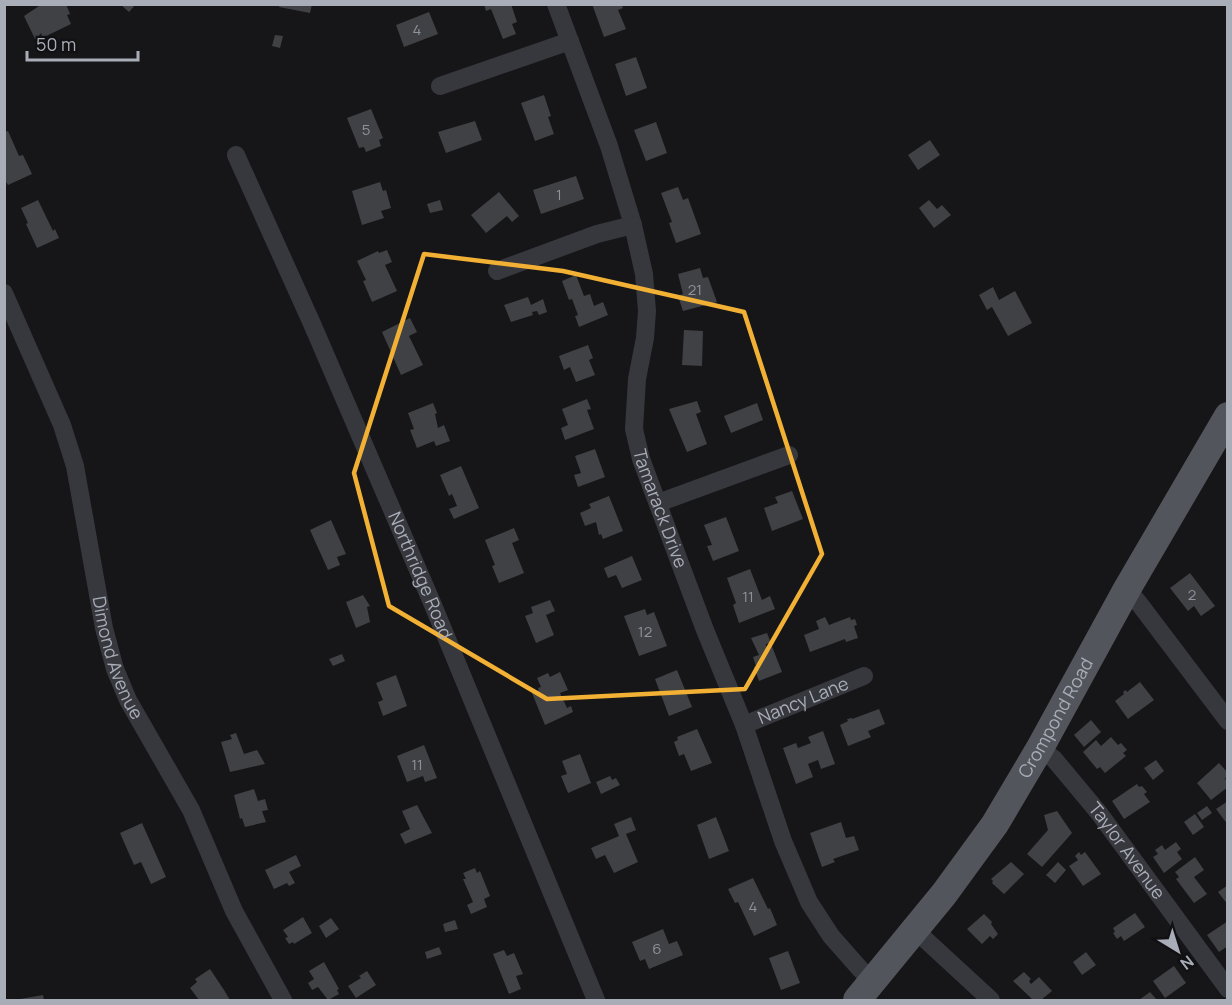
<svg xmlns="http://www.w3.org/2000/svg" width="1232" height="1005" font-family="Manrope,sans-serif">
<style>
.building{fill:#404145}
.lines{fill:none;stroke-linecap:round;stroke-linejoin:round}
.minor{stroke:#37383d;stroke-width:18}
.primary{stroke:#53555c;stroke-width:28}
.marked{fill:none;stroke:#f2b134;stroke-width:4.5;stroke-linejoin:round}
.labels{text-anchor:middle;stroke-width:4.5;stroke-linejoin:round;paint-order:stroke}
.number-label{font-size:15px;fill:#8e929b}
.street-label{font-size:18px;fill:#a8adb8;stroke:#111113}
</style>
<rect width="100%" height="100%" fill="#161618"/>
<!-- building -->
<path class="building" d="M42,4h24l4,10 -3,1 4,9 -35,17 -12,-25z
M120,4h16l-7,8z
M280,4h32l-2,9 -31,-6z
M484,4h27l6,18 -5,2 4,10 -13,5 -12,-30 -5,2z
M592,4h29l2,4 -5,2 8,19 -22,8z
M429,12l9,22 -34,13 -8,-22z
M275,35l8,1 -3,12 -8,-2z
M636,57l11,31 -21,8 -11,-32z
M544,95l7,21 -3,1 6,17 -19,7 -14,-38z
M371,109l12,29 -4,2 2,6 -15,6 -2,-5 -5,1 -12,-30z
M475,121l7,19 -36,13 -8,-21z
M656,122l11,31 -21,8 -12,-31z
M8,131l11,25 4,-1 9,19 -24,11 -4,-6v-47z
M930,140l10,15 -22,15 -10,-15z
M576,176l8,23 -43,15 -8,-24z
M380,182l3,9 3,-1 5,18 -10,3 3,7 -22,7 -10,-34z
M678,187l5,13 5,-2 13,36 -25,9 -7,-20 3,-1 -11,-29z
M499,192l20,24 -7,6 -5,-6 -21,17 -15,-18z
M38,200l15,31 2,-2 4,9 -22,10 -11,-24 2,-1 -7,-15z
M440,200l3,10 -13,3 -3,-9z
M929,200l8,9 5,-4 9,10 -17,13 -15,-20z
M387,250l5,12 -7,3 12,26 -25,11 -9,-21 3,-1 -9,-19 21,-10 1,2z
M700,268l3,10 5,-1 9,25 -34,9 -5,-15 5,-2 -5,-20z
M576,275l8,21 6,-2 4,12 9,-4 5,13 -29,12 -4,-11 3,-1 -6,-16 -3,1 -7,-19z
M993,287l6,13 16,-9 17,32 -24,13 -16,-29 -5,3 -8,-15z
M528,297l3,8 12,-6 4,13 -8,3 -2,-4 -5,1 1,3 -22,7 -7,-17z
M410,318l7,14 -8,4 14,29 -22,10 -19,-43z
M684,330l19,1 -1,35 -20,-1z
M588,345l5,13 -4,2 6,15 -19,7 -6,-15 -6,3 -5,-14z
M587,399l4,10 -4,1 7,19 -29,11 -4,-12 7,-3 -6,-16z
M697,401l4,11 -5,2 11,30 -20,8 -18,-43z
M433,403l4,10 -2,1 3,14 6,-3 6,16 -14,5 -2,-5 -17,7 -7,-18 4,-1 -6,-16z
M757,403l6,17 -32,13 -7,-17z
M595,449l10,28 -27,10 -4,-12 7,-2 -6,-17z
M461,466l18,42 -25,11 -5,-10 8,-3 -5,-12 -3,2 -9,-21z
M792,491l11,28 -31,12 -8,-23 14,-5 -3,-6z
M609,496l14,35 -20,8 -2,-5 -2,1 -3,-13 -11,4 -5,-13 11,-5 -2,-4z
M726,517l13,34 -26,10 -6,-15 5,-1 -8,-20z
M331,520l15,34 -9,3 3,8 -12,5 -18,-40z
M514,528l5,12 -7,3 12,30 -25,10 -7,-17 3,-1 -10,-25z
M632,556l10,24 -20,8 -6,-13 -8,3 -4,-10z
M750,569l12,31 8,-4 5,13 -36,14 -6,-18 3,-2 -9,-25z
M1190,573l25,33 -14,10 -7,-10 -6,5 -18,-23z
M363,595l7,11 -3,1 3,15 -14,6 -10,-26z
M550,600l5,11 -9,4 8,20 -18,8 -11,-27 8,-3 -2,-6z
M645,609l2,6 7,-3 13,34 -28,10 -15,-40z
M825,617l4,8 21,-8 1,3 4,-1 2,6 -3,1 4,12 -12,4 -1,-3 -35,13 -6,-17 15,-6 -3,-8z
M767,633l4,10 -5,1v3l5,-3 11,28 -23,9 -5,-14 2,-1 -3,-9 6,-2 -8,-17z
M342,654l3,7 -12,5 -4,-7z
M677,670l15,37 -23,9 -14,-37z
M560,672l8,18 -8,3 7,15 4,-2 2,6 -28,13 -13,-32 7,-3 -1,-2 3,-1 -4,-9 11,-5 2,4z
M396,675l11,31 -24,10 -5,-14 5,-2 -7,-17z
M1140,682l14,18 -26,19 -13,-18 9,-7 -1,-2 3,-2 1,2z
M879,709l6,15 -17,7 3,6 -23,9 -8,-21 8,-4 -1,-2 5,-1v1z
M1091,720l10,12 -17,15 -10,-12z
M697,729l15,34 -21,8 -7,-17 -5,2 -5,-14 4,-2 -1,-3z
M823,731l12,33 -14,5 -3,-9 -10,4 5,13 -17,7 -13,-36 13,-5 2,5 13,-5 -3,-6z
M236,733l8,21 13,-4 8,14 -35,8 -9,-30 11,-3 -2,-4z
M1111,737l7,8 3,-2 6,7 -4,3 3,3 -21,17 -5,-6 -3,2 -14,-17 13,-12 5,6z
M424,745l13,33 -12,4 -2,-6 -16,6 -10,-26z
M580,754l11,29 -23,10 -7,-17 6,-2 -5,-13z
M1156,760l8,11 -11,9 -9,-12z
M1219,763l9,10 -3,6 3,3v5l-17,13 -14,-17z
M610,776l2,4 4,-2 4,7 -19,9 -5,-12z
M1137,784l2,3 3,-1 5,6 -3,2 6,8 -26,17 -12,-18z
M254,789l4,12 7,-2 3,11 -6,1 4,11 -21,5 -3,-9 -2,1 -6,-24z
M1228,801v24l-12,-16z
M417,805l15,28 -27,11 -5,-10 10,-5 -8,-18z
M1207,806l5,7 -10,7 -5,-7z
M1057,811l15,22 -30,34 -15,-13 21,-24 -4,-15z
M1195,814l9,13 -11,8 -9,-13z
M631,817l5,13 -10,4 12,28 -24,11 -9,-18 -9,4 -5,-11 28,-12 -5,-12z
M716,817l13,34 -20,8 -12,-34z
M841,822l5,16 8,-2 5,14 -26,9 2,3 -13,5 -12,-34z
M142,823l24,54 -15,7 -10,-22 -7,3 -14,-32z
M1176,842l5,7 -4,3 5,7 -18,14 -11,-16 5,-3 -3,-4 7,-5 3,5z
M1079,852l2,3 4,-3 16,22 -18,12 -14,-20 9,-6 -3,-4z
M296,855l5,11 -12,6 6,11 -6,3 -2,-3 -13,6 -9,-19z
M1195,857l9,13 -10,7 13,17 -13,9 -18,-24 3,-2 -4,-5z
M1011,862l13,12 -20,20 -12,-11 1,-2 -2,-2z
M1058,862l8,8 -11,13 -9,-8z
M475,868l2,5 3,-2 10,25 -6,3 3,8 -16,7 -4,-9 6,-3 -10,-23h3l-3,-6z
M753,878l15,31 2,-1 7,17 -23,11 -16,-34 -3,1 -7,-14z
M1228,885v20l-10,-13z
M1135,913l10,14 -21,14 -3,-5 -4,3 -4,-6 2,-1 -2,-4z
M984,914l8,8 -1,2 7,10 -5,5 -3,-3 -8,8 -15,-15z
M303,917l9,16 -18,11 -1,-2 -4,2 -4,-6 3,-1 -5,-7z
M331,918l8,11 -13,9 -7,-12z
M455,920l3,9 -13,3 -2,-8z
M1228,921v25l-9,6 -12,-17z
M663,929l6,15 8,-3 6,14 -34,14 -4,-10 -5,2 -8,-19z
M439,947l3,7 -15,5 -2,-7z
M504,950l3,6 7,-3 9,21 -7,2 5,13 -12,5 -16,-40z
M788,951l12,32 -19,7 -12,-32z
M1086,952l10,13 -14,10 -9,-13z
M324,962l15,27 -2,1 2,4 -11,6 -10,-13 -6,3 -4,-7 6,-4 -5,-8z
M1174,966l12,17 -21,15 -12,-17z
M210,969l14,21 6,10h-31l-9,-12 7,-6 -2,-3z
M367,971l9,14 -20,13 -8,-12 13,-8 -2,-2z
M1024,972l7,7 -2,2 2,3 8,-7 13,14 -11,9h-8l-20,-19z
M1150,992l7,8h-18z
M43,995l1,5h-23l-1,-1z"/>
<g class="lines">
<!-- minor -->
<g class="minor">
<path id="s1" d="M556,4l53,142 24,79 11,49 3,37 -2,27 -8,41 -3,50 7,30 64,171 39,95 39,116 26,61 22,34 30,34 13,10"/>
<path d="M440,86l130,-45"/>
<path id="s2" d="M236,155l77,171 120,279 163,395"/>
<path d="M497,271l100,-37 36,-9"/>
<path id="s3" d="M4,293l58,132 13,41 29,162 11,41 13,31 63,110 43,101 49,89"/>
<path d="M658,503l131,-48"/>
<path d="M1127,589l11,13 90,119"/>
<path id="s4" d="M744,725l120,-49"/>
<path id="s5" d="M1040,748l14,11 45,54 129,176"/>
<path d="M915,930l76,70"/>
</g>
<!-- primary -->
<path class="primary" id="s6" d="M857,1000l87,-106 51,-70 45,-76 87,-159 101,-173"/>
</g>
<!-- marked area -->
<path class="marked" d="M424,254l139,17 181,41 78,242 -77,135 -198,10 -158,-93 -35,-133z"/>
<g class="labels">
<!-- number labels -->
<g class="number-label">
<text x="417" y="35">4</text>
<text x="366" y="135">5</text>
<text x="559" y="200">1</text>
<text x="695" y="295">21</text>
<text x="1192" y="600">2</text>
<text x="748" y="602">11</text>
<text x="645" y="637">12</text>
<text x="417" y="770">11</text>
<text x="753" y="912">4</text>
<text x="657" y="954">6</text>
</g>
<!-- street labels -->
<g class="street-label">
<text dy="6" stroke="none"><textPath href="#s1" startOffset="524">Tamarack Drive</textPath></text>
<text dy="6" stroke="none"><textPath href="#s2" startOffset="459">Northridge Road</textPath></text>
<text dy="6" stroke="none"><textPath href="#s3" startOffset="384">Dimond Avenue</textPath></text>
<text dy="6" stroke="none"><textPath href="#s4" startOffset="64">Nancy Lane</textPath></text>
<text dy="6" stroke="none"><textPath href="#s6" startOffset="346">Crompond Road</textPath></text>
<text dy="6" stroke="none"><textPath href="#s5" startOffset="135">Taylor Avenue</textPath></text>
</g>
</g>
<!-- border -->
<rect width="1232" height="1005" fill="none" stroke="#a8adb8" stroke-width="12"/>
<!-- north arrow -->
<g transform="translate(1178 951) rotate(142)" stroke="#111113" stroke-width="4.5" paint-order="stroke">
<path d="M0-4.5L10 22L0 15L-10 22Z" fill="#a8adb8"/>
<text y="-9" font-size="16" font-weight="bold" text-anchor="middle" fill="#a8adb8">N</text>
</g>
<!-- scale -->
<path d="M27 51v9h111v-9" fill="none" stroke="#a8adb8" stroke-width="3"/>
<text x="36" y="51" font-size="18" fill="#a8adb8" stroke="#111113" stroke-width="4.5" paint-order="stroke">50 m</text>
</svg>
